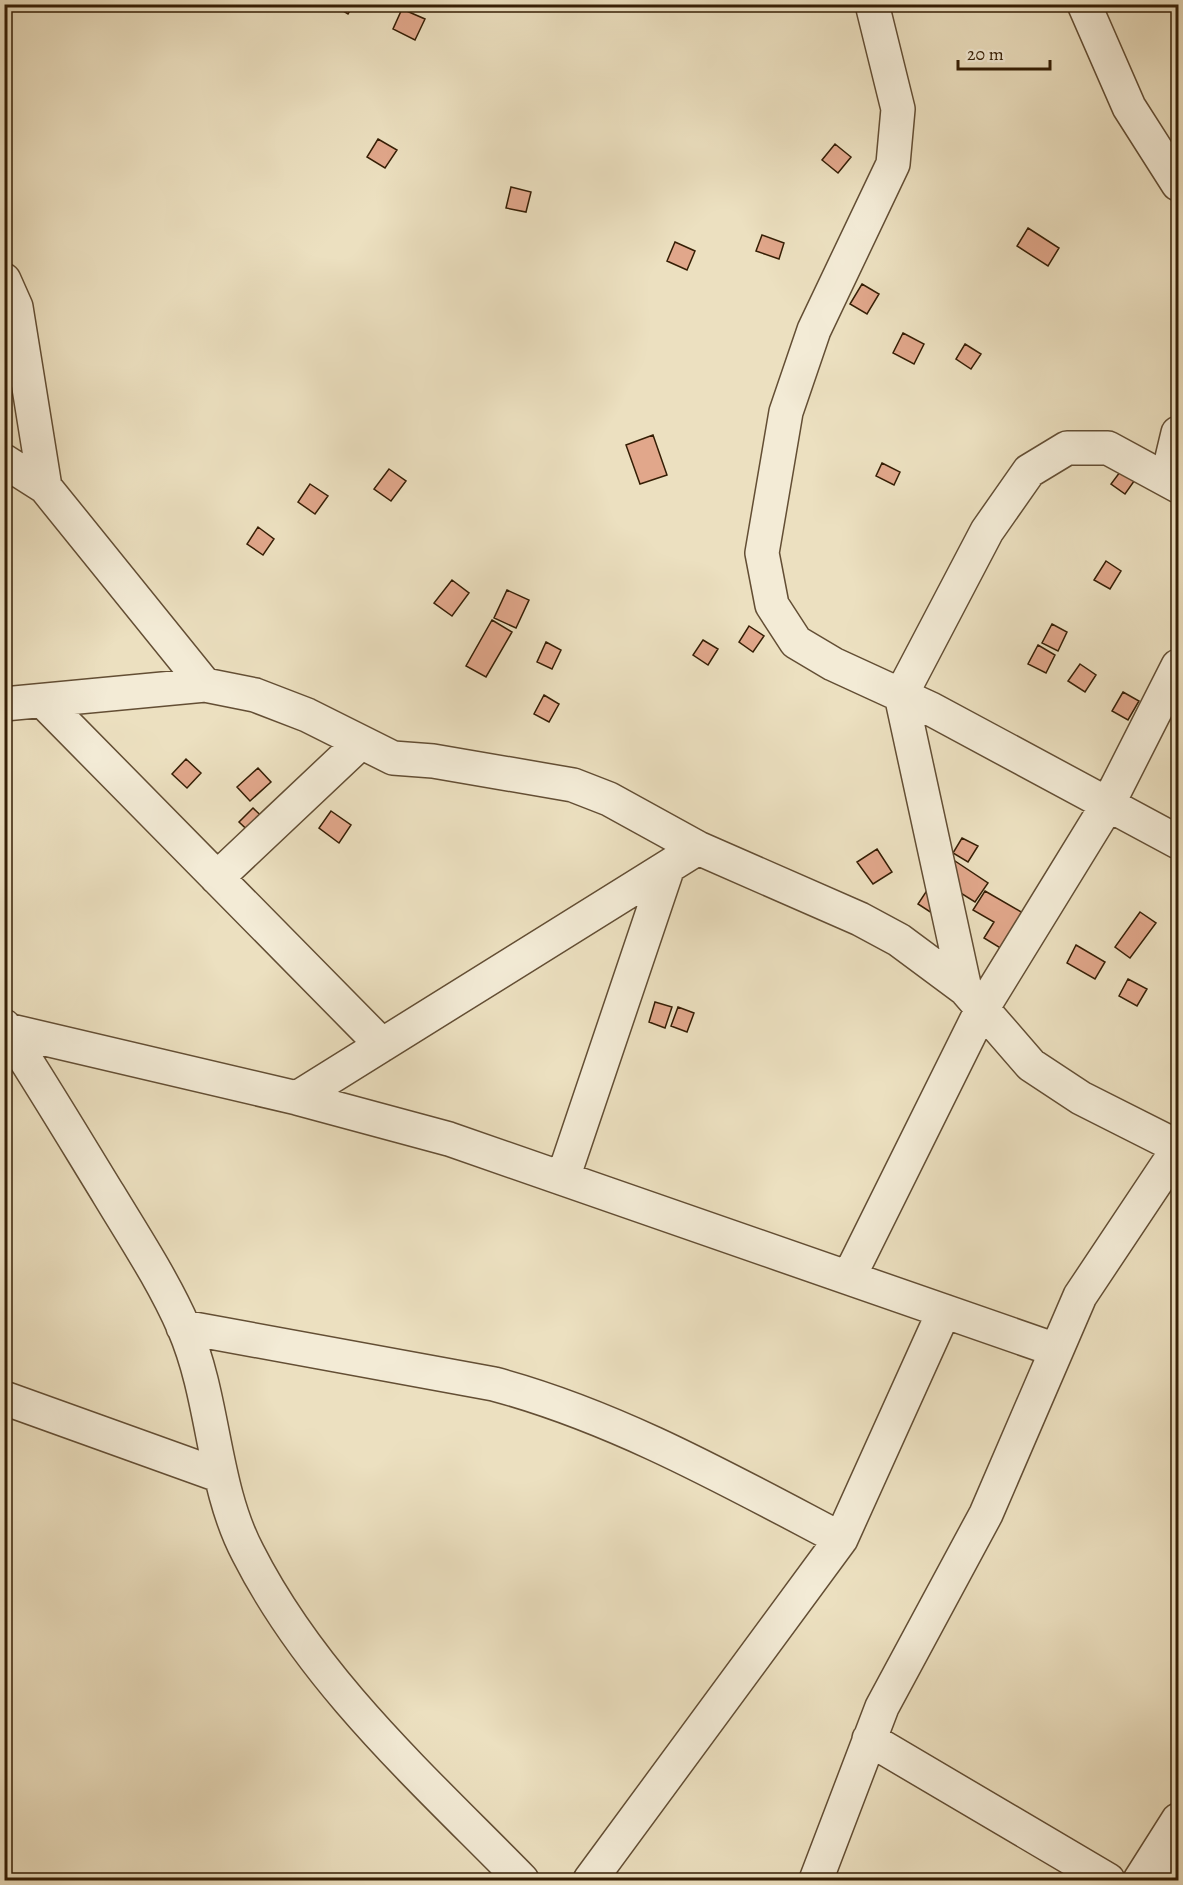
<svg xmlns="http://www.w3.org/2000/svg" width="1183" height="1885" font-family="Alegreya,serif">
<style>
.building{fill:#e1a78b;stroke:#351e05;stroke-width:1.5}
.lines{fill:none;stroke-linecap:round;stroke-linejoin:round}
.minor-casing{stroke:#634e34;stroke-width:36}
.minor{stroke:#f3ebd6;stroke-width:33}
</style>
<rect width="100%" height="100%" fill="#ece0c0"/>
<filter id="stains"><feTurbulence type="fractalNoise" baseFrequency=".00333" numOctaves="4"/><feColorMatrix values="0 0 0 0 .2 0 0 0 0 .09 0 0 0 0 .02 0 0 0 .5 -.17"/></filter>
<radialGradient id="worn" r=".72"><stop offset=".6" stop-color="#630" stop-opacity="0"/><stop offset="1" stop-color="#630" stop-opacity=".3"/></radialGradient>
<!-- building -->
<path class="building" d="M336,4h18l-6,10 -13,-8z
M402,9l23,10 -10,21 -22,-11z
M378,139l19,11 -12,18 -18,-11z
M835,144l16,13 -13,16 -16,-13z
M511,187l20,5 -5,20 -20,-4z
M1028,228l31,20 -11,18 -31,-20z
M762,235l22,8 -5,16 -23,-8z
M675,242l20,9 -8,19 -20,-9z
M862,284l17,10 -12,20 -17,-10z
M903,333l21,11 -10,20 -21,-11z
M965,344l16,10 -10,15 -15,-10z
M653,435l14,40 -27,9 -14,-39z
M882,463l18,9 -6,13 -18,-9z
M1123,468l14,9 -12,17 -14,-10z
M389,469l17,12 -15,20 -17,-12z
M310,484l18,12 -13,18 -17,-12z
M258,527l16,12 -11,16 -16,-11z
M1106,561l15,10 -11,18 -16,-9z
M452,580l17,13 -17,23 -18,-13z
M507,590l22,10 -13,28 -22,-10z
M492,620l20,12 -26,45 -20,-11z
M1052,624l15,8 -9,19 -16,-8z
M749,626l15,10 -11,16 -14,-10z
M703,640l15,9 -10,16 -15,-10z
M546,642l15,8 -9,19 -15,-7z
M1038,645l17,10 -9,18 -18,-9z
M1080,664l16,11 -11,17 -17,-11z
M1123,692l16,9 -11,19 -16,-9z
M544,695l15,9 -10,18 -15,-8z
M186,759l15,14 -14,15 -15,-14z
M258,768l13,14 -21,19 -13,-14z
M253,808l19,18 -13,15 -20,-19z
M331,811l20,14 -12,18 -20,-15z
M962,838l16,8 -10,16 -15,-9z
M877,849l15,23 -19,12 -16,-22z
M949,857l39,26 -13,19 -19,-12 -18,27 -20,-13z
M985,891l38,22 -21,36 -18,-11 10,-16 -21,-12z
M1140,912l16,11 -26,35 -15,-11z
M1076,945l29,17 -10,17 -28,-16z
M1128,979l19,10 -10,17 -18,-10z
M655,1002l17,5 -7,21 -16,-6z
M678,1007l16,6 -7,19 -16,-6z"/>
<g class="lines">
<defs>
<path id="minor" d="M872,4l26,105 -5,55 -79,166 -28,82 -24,141 10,52 24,37 37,22 98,45 247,133
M1084,4l45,103 49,77
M4,280l12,27 29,180
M4,461l41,26 160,198
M1167,479l11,-46
M43,701l339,344
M4,704l201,-19 50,10 52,20 86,43 40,3 140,24 36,14 89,49 162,71 39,21 66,49 66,76 50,33 97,49
M217,878l143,-135
M965,989l-64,-294 86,-164 42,-60 38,-23h41l70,38
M4,1026c36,55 70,112 105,169 26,43 55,87 75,133 31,72 28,157 64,225 65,128 174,225 274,327
M7,1030l290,68 152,41 607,211
M297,1098l401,-250
M563,1178l105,-311
M849,1277l133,-268 126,-205 70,-138
M183,1327l311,57c123,33 235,96 347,155
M4,1398l217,78
M869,1739l239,141
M1153,1861l25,15
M590,1880l251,-341 103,-228
M816,1880l66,-173 104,-193 94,-218 98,-147
M1140,1880l38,-60"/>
</defs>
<!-- minor casing -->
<use href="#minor" class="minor-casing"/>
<!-- minor -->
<use href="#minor" class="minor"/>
</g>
<!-- margin -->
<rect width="1183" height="1885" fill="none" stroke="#ece0c0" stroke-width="24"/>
<rect x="6" y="6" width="1171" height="1873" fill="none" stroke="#351e05" stroke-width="3"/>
<rect x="12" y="12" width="1159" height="1861" fill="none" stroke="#351e05" stroke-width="1.5"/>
<!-- scale -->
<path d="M958 60v9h92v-9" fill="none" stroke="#351e05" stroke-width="3"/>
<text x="967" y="60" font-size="18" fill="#351e05" stroke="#f3ebd6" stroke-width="4.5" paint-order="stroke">20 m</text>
<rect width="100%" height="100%" filter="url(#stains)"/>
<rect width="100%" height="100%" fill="url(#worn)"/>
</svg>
